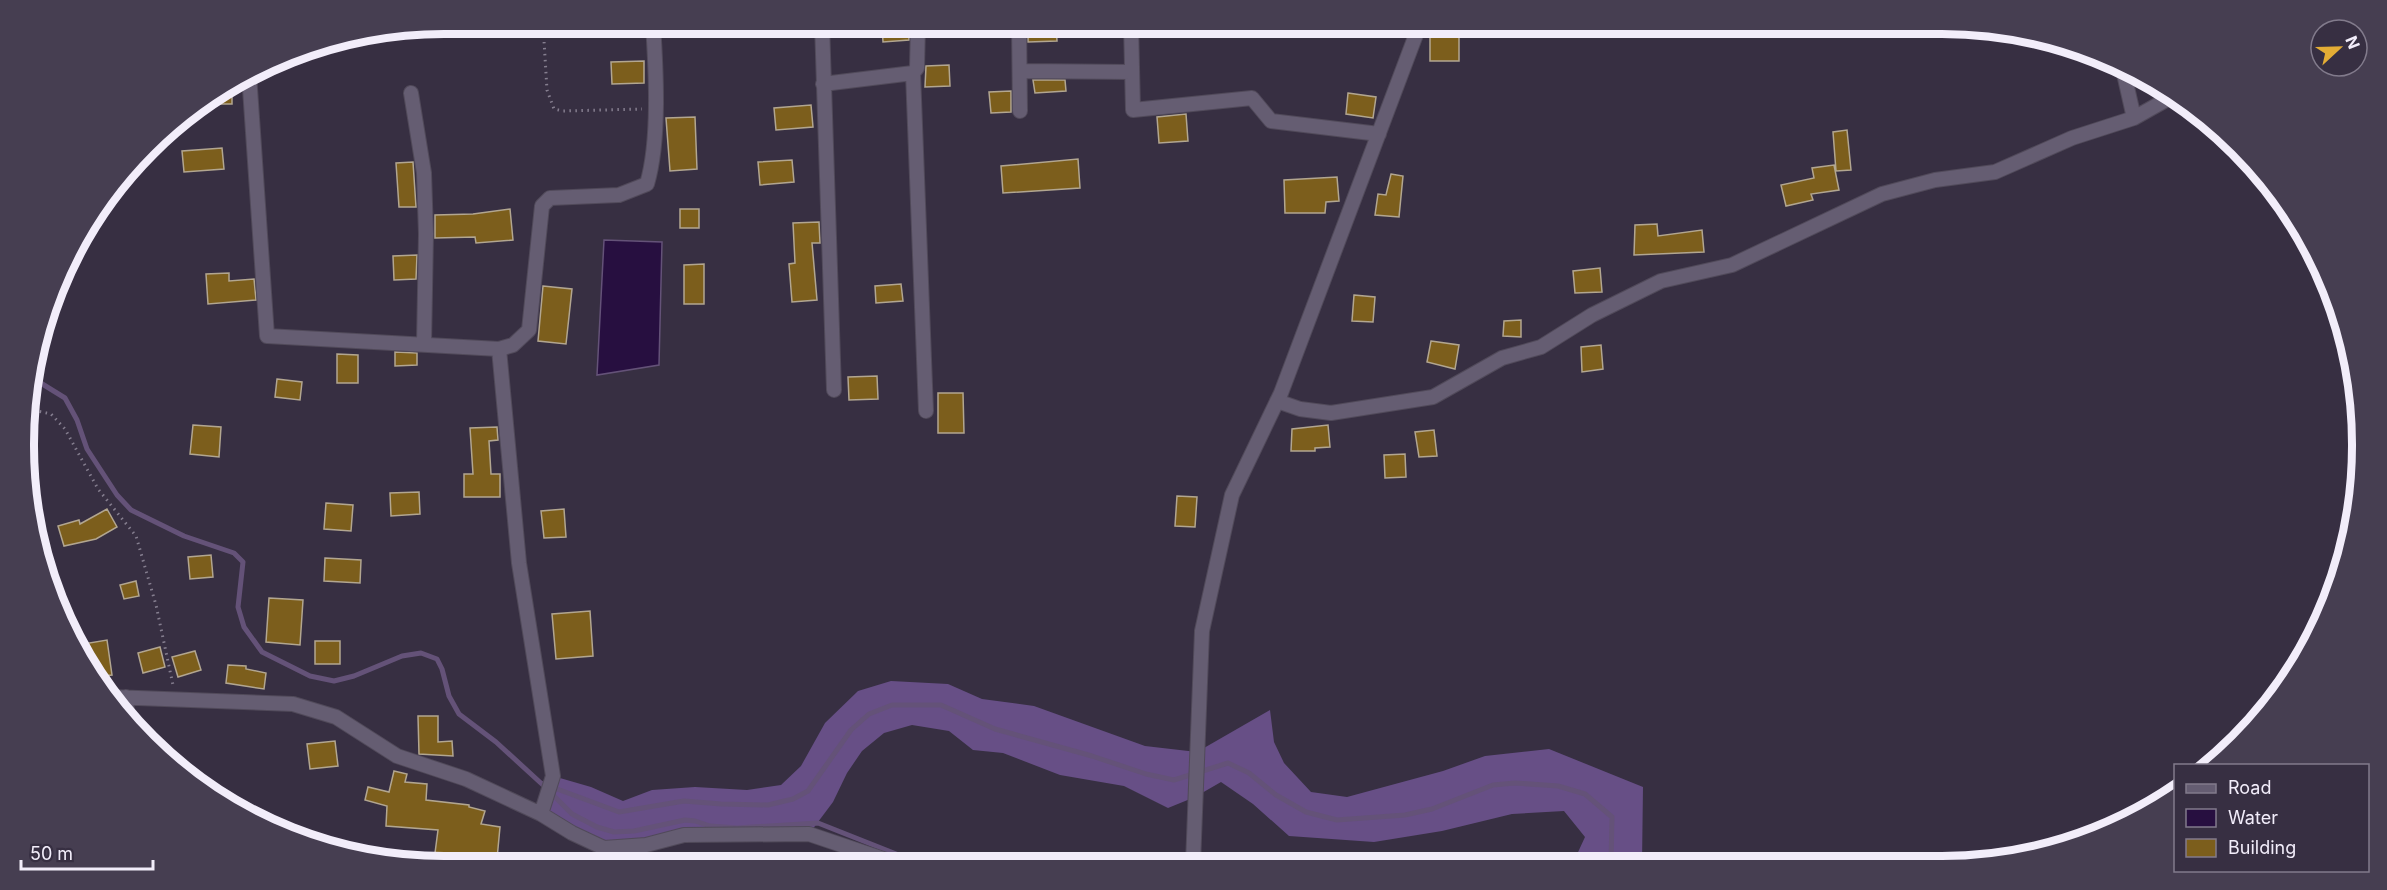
<svg xmlns="http://www.w3.org/2000/svg" width="2387" height="890" font-family="Inter,sans-serif">
<style>
.forest{fill:#674f86}
.water{fill:#270f40;stroke:#645278;stroke-width:1.5}
.lines{fill:none;stroke-linecap:round;stroke-linejoin:round}
.stream{stroke:#645278;stroke-width:5}
.building{fill:#7c5e1c;stroke:#b2a690;stroke-width:1.5}
.street-casing{stroke:#514a5a;stroke-width:16}
.path{stroke:#857e8f;stroke-width:3;stroke-dasharray:1.5 4.5;stroke-linecap:butt}
.street{stroke:#655d72;stroke-width:14}
.rim{fill:none;stroke:#f2edfa;stroke-width:8}
</style>
<rect width="100%" height="100%" fill="#372f42"/>
<!-- forest -->
<path class="forest" d="M891,681l57,3 34,15 52,7 111,40 52,6 73,-42 4,32 10,21 27,29 36,5 96,-26 42,-15 64,-7 94,38 -1,76h-69l12,-26 -21,-26 -52,3 -70,17 -68,11 -85,-6 -36,-32 -32,-22 -26,15 -27,11 -44,-22 -64,-11 -57,-22 -30,-3 -24,-19 -37,-6 -28,8 -22,18 -15,22 -14,29 -24,32 -125,1 -80,13 -62,-34 11,-38 38,11 32,14 29,-11 43,-3 52,3 34,-5 20,-19 24,-43 33,-32z"/>
<!-- water -->
<path class="water" d="M604,240l58,2 -3,123 -62,10z"/>
<g class="lines">
<!-- stream -->
<path class="stream" d="M31,377l34,21 12,22 10,29 30,46 14,15 53,26 50,17 9,9 -5,45 6,20 18,25 48,24 24,5 20,-5 48,-20 19,-3 16,6 5,10 7,27 10,18 37,28 47,43
M541,783l78,29 65,-11 37,3 47,1 25,-6 15,-8 43,-61 18,-16 23,-9h49l54,24 97,27 54,18 28,6 54,-17 21,10 27,22 30,17 31,8 68,-5 27,-6 61,-24 22,-2 43,3 27,8 27,23 -1,46
M550,792l22,22 25,13 17,5 20,-1 51,-11 10,1 15,5 27,2 81,-5 106,42"/>
</g>
<!-- building -->
<path class="building" d="M882,24h27v16l-26,2z
M1028,24h28l1,17 -29,1z
M1430,33l29,1v27h-29z
M644,61v22l-32,1 -1,-22z
M949,65l1,21 -25,1 1,-21z
M1033,80h32l1,11 -31,2z
M232,82v22h-30l12,-9z
M1011,91v21l-20,1 -2,-21z
M1348,93l28,4 -3,21 -27,-4z
M811,105l2,22 -37,3 -2,-22z
M1186,114l2,27 -29,2 -2,-26z
M695,117l2,52 -27,2 -4,-53z
M1847,130l4,40 -15,1 -3,-39z
M222,148l2,21 -40,3 -2,-21z
M1078,159l2,29 -77,5 -2,-27z
M792,160l2,22 -34,3 -2,-23z
M413,162l3,45h-17l-3,-44z
M1834,165l5,25 -28,4 2,6 -27,6 -5,-21 33,-7 -2,-10z
M1391,174l12,2 -4,41 -24,-2 3,-21 8,1z
M1337,177l2,24 -13,1 -1,11h-40l-1,-33z
M510,209l3,31 -37,3 -1,-6 -40,1v-23l38,-1z
M680,209h19v19h-19z
M819,222l1,21h-8l5,57 -25,2 -3,-38 6,-1 -2,-40z
M1657,224l1,12 44,-6 2,22 -70,3 1,-30z
M417,255l-1,24 -22,1 -1,-24z
M704,264v40h-20v-39z
M1600,268l2,24 -27,1 -2,-22z
M229,273v8l25,-2 2,21 -48,4 -2,-30z
M901,284l2,17 -27,2 -1,-17z
M543,286l29,3 -6,55 -28,-3z
M1354,295l21,2 -2,25 -21,-1z
M1521,320v17l-18,-1 1,-15z
M1431,341l28,4 -4,24 -28,-7z
M1601,345l2,24 -21,3 -1,-25z
M395,352l22,1v12l-22,1z
M337,354l21,1v28h-21z
M877,376l1,23 -29,1 -1,-23z
M277,379l25,3 -2,18 -25,-3z
M938,393h25l1,40h-26z
M193,425l28,2 -2,30 -29,-3z
M1328,425l2,22 -15,1v3h-24l1,-22z
M497,427l1,13 -9,1 2,33h9v23h-36v-23h9l-3,-46z
M1434,430l3,26 -18,1 -4,-25z
M1405,454l1,23 -21,1 -1,-23z
M419,492l1,22 -29,2 -1,-23z
M1177,496l20,1 -2,30 -20,-1z
M326,503l27,2 -2,26 -27,-2z
M107,509l10,18 -21,12 -32,7 -6,-20 21,-6 1,4z
M564,509l2,28 -22,1 -3,-27z
M211,555l2,22 -23,2 -2,-22z
M325,558l36,2 -1,23 -36,-2z
M136,581l3,15 -15,3 -4,-14z
M269,598l34,2 -3,45 -34,-3z
M590,611l3,45 -37,3 -4,-45z
M107,640l5,35 -18,2 -17,-32z
M315,641h25v23h-25z
M160,647l5,20 -22,6 -5,-20z
M195,651l6,19 -23,7 -6,-20z
M228,665l18,1v3l20,4 -2,16 -38,-6z
M418,716h20v26l14,-1 1,15 -34,-2z
M335,741l3,25 -28,3 -3,-25z
M394,771l13,3 -2,8 22,2 -1,16 43,5v2l16,4 -4,13 19,3 -3,32 -62,-6 3,-23 -52,-4 1,-20 -22,-6 3,-13 21,5z"/>
<g class="lines">
<defs>
<path id="street" d="M822,24l12,366
M1019,24l1,87
M1131,24l2,86 119,-12 19,23 108,13
M2122,65l12,53 39,-22
M1020,71l112,1
M913,73l13,338
M249,74l18,262 232,13 20,214 34,213 -12,38
M823,84l90,-11 4,-5 1,-44
M411,93l13,80 2,61 -2,111
M499,349l14,-4 16,-15 13,-124 8,-8 69,-3 28,-11c13,-44 9,-114 6,-160
M1277,401l23,8 31,4 102,-16 69,-39 39,-11 51,-32 69,-34 71,-16 150,-71 53,-14 60,-8 77,-34 62,-20
M112,697l181,7 43,13 61,39 69,23 75,35 31,19 32,15 42,-3 38,-10 125,-1 92,31
M126,697l1,16
M1193,864l9,-233 30,-136 49,-102 139,-369"/>
</defs>
<!-- street casing -->
<use href="#street" class="street-casing"/>
<!-- path -->
<path class="path" d="M543,24l4,66 7,19 9,2 79,-2
M28,409l23,5 14,15 33,60 38,47 20,69 17,80"/>
<!-- street -->
<use href="#street" class="street"/>
</g>
<!-- crop -->
<path d="M0 0H2387V890H0ZM444 34H1942A410 410 0 0 1 2352 444V446A410 410 0 0 1 1942 856H444A410 410 0 0 1 34 446V444A410 410 0 0 1 444 34Z" fill="#463e51" fill-rule="evenodd"/>
<path class="rim" d="M444 34H1942A410 410 0 0 1 2352 444V446A410 410 0 0 1 1942 856H444A410 410 0 0 1 34 446V444A410 410 0 0 1 444 34Z"/>
<!-- legend -->
<rect x="2174" y="764" width="195" height="108" fill="#372f42" stroke="#827b8c" stroke-width="1.5"/>
<rect x="2186" y="784" width="30" height="9" fill="#655d72" stroke="#827b8c" stroke-width="1.5"/>
<text x="2228" y="794" font-size="18" fill="#f2edfa">Road</text>
<rect x="2186" y="809" width="30" height="18" fill="#270f40" stroke="#827b8c" stroke-width="1.5"/>
<text x="2228" y="824" font-size="18" fill="#f2edfa">Water</text>
<rect x="2186" y="839" width="30" height="18" fill="#7c5e1c" stroke="#827b8c" stroke-width="1.5"/>
<text x="2228" y="854" font-size="18" fill="#f2edfa">Building</text>
<!-- north arrow -->
<g transform="translate(2339 48) rotate(68)"><circle r="28" fill="#372f42" stroke="#827b8c" stroke-width="1.5"/>
<path d="M0-4.5L10 22L0 15L-10 22Z" fill="#e4ad35"/>
<text y="-9" font-size="16" font-weight="bold" text-anchor="middle" fill="#f2edfa">N</text>
</g>
<!-- scale -->
<path d="M21 860v9h132v-9" fill="none" stroke="#f2edfa" stroke-width="3"/>
<text x="30" y="860" font-size="18" fill="#f2edfa" stroke="#372f42" stroke-width="4.5" paint-order="stroke">50 m</text>
</svg>
